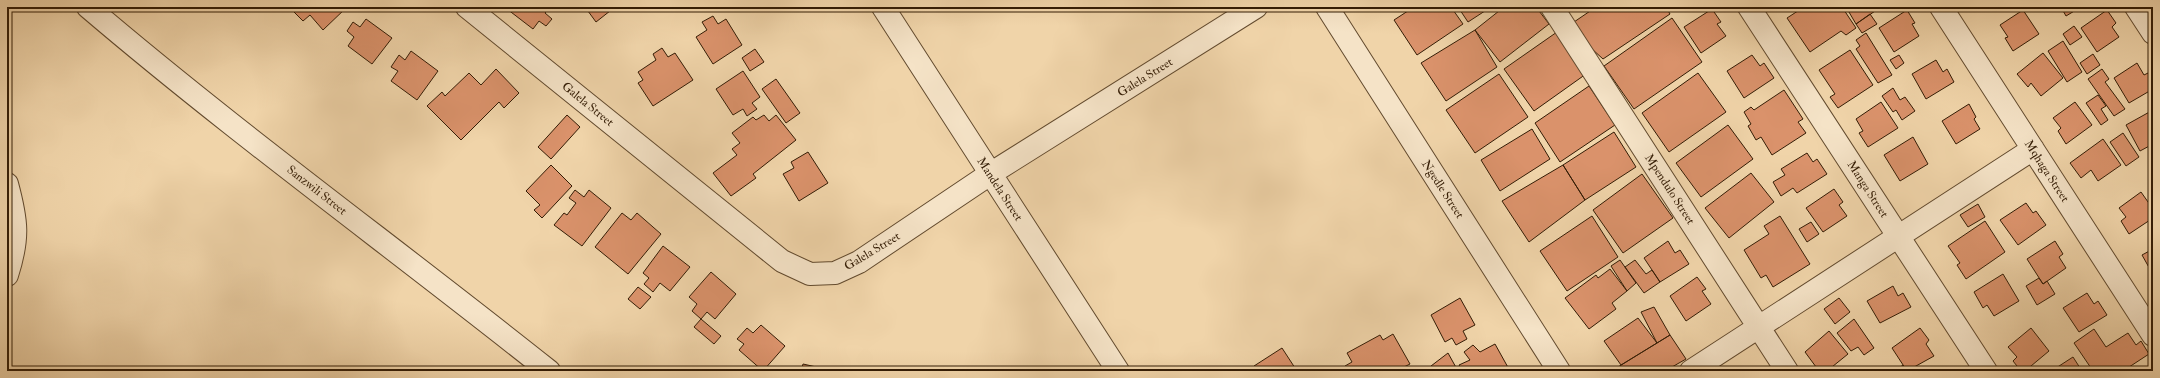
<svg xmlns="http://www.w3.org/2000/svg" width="2160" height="378" font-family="'IM FELL Double Pica',serif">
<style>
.building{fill:#da926b;stroke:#331c05}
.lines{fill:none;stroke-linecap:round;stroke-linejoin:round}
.street-casing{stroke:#624a2e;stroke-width:24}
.street{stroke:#f5e3c7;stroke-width:22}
.labels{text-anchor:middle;stroke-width:4;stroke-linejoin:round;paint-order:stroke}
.street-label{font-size:12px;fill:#331c05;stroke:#f5e3c7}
</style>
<rect width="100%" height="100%" fill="#f0d4a9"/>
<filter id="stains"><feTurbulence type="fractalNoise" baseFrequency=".005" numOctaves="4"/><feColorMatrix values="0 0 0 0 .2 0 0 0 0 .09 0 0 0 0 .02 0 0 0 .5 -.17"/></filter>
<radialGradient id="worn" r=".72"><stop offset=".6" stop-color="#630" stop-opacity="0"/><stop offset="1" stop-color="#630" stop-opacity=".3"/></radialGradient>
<!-- building -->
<path class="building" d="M300,7h47l-24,23 -13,-15 -7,6 -9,-9z
M508,7h42l-5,6 7,6 -6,7 -7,-5 -6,8 -26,-20z
M585,7h30l-19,15z
M1414,7h37l12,17 -46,31 -23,-35z
M1458,7h33l-23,15z
M1504,7h32l13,17 -49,38 -25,-32z
M1596,7h70l4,7 -67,45 -11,-10 -18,-27z
M1804,7h38l14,21 -10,7 -5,-4 -31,21 -23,-34z
M1846,7h35l-25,17z
M2061,7h20l-15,9z
M1712,9l9,13 -4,2 9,12 -25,17 -17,-26z
M1907,10l8,13 -3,1 7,12 -25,16 -15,-24z
M2023,10l16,24 -26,17 -8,-13 3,-1 -8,-12z
M2107,10l9,13 -4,4 7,10 -22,15 -16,-24z
M1870,14l7,10 -15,9 -6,-9z
M713,16l5,8 8,-5 16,26 -29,19 -17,-27 11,-7 -5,-8z
M1672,18l30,44 -68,47 -30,-43z
M366,19l26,19 -20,26 -24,-18 6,-9 -7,-6 6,-9 7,5z
M2074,26l8,11 -12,8 -7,-11z
M1475,30l22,37 -51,34 -25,-38z
M1557,32l29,42 -52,37 -30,-42z
M1866,33l26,42 -14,8 -22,-34 4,-3 -4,-6z
M2063,41l19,31 -15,10 -19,-31z
M662,48l6,9 7,-4 18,27 -40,26 -15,-23 5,-3 -5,-8 18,-12 -3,-6z
M755,49l9,13 -14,9 -8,-13z
M1850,50l23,35 -35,23 -8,-11 5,-3 -16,-24z
M411,51l27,20 -21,29 -26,-19 7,-10 -7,-4 8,-12 6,5z
M2043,53l20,25 -22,18 -10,-13 -3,4 -11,-13z
M2093,54l7,11 -13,9 -7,-11z
M1752,55l8,11 4,-3 10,15 -30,20 -17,-27z
M1899,55l5,8 -8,6 -6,-9z
M1936,60l7,12 4,-3 7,13 -28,17 -14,-25z
M2137,63l7,12 4,-2 5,7v9l-24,14 -15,-25z
M496,69l23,24 -15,15 -5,-6 -38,38 -34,-34 15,-14 3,4 24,-23 12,12z
M2102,69l7,10 -4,3 20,27 -11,7 -26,-37z
M743,71l17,26 -8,6 5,6 -10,7 -4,-7 -10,6 -17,-26z
M1698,73l28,39 -57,40 -27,-39z
M1499,74l29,43 -53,36 -29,-43z
M776,79l24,34 -14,10 -24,-34z
M1589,86l26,39 -55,37 -25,-39z
M1893,88l7,12 5,-3 10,14 -13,9 -6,-10 -3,2 -11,-16z
M1784,90l19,29 -5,3 8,11 -34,22 -11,-18 -5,3 -8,-14 3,-2 -7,-12 7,-5 3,3z
M2098,95l8,11 -5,3 7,11 -7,5 -15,-22z
M1881,102l17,26 -30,19 -9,-14 4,-2 -7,-12z
M2075,102l17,23 -26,19 -8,-13 3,-3 -8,-10z
M1969,104l7,13 -2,2 6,10 -24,15 -14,-23z
M2153,110v34l-13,7 -14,-26z
M567,115l13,12 -29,32 -13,-12z
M764,115l5,6 7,-6 20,25 -43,34 3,4 -25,18 -18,-23 24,-18 -5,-6 8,-6 -8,-10 21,-16 3,3z
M1728,125l25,34 -52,38 -25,-34z
M1532,129l18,30 -50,32 -19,-31z
M1614,132l22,35 -51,33 -22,-35z
M2123,133l16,24 -13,9 -16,-24z
M1913,137l15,27 -28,17 -16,-26z
M2103,139l18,26 -23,16 -7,-11 -10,8 -11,-15z
M808,152l20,31 -29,18 -16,-27 11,-6 -3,-6z
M1807,153l6,9 4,-3 10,15 -30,19 -4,-5 -12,8 -8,-14 12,-7 -4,-6z
M551,165l21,21 -30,32 -8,-8 6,-5 -14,-14z
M1563,165l22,35 -56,42 -27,-41z
M1751,173l23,29 -45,36 -24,-30z
M1642,174l31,44 -50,35 -30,-43z
M1834,189l9,13 -4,3 8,11 -24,16 -17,-24z
M575,190l9,7 5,-7 22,18 -29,38 -28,-21 10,-12 3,2 9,-12 -7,-5z
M2141,192l12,17v9l-24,16 -8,-13 5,-4 -7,-9z
M2026,203l7,10 3,-2 10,14 -28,20 -18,-25z
M1978,204l7,13 -17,10 -8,-12z
M622,213l9,7 6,-7 24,21 -33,40 -33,-27z
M1592,216l26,41 -51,34 -27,-40z
M1780,216l30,48 -37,23 -7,-12 -5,3 -17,-28 25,-16 -5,-8z
M1985,221l20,31 -39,27 -9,-14 3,-2 -12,-17z
M1811,222l8,12 -12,8 -8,-13z
M1668,241l7,12 5,-3 9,14 -29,18 -16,-24z
M2055,241l8,13 -4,3 7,11 -23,16 -16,-25z
M663,246l27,21 -20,24 -10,-8 -7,9 -9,-8 5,-6 -6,-5z
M2153,249v20l-2,2 -9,-16z
M1620,260l16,23 -9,8 -16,-25z
M1635,260l11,14 6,-4 8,12 -16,11 -19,-26z
M1610,269l17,22 -15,12 4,6 -27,20 -24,-31 31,-23 2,3z
M711,272l25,22 -21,25 -8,-7 -6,7 -9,-8 5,-7 -8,-7z
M2003,274l16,27 -25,15 -7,-11 -4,3 -9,-16z
M1697,277l9,12 -4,2 9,13 -25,17 -16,-25z
M2039,278l4,6 4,-3 8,13 -18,11 -11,-19z
M1893,286l5,10 5,-3 8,14 -31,16 -13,-22z
M638,287l13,10 -11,12 -12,-10z
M2087,293l7,11 4,-3 9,14 -28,17 -16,-24z
M1460,298l15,27 -12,6 4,8 -11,6 -4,-7 -7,4 -14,-27z
M1839,298l11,14 -15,12 -11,-15z
M1654,307l16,28 -13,8 -16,-31z
M1638,318l19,25 -36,22 -17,-24z
M701,319l20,17 -7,8 -20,-17z
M1854,319l20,29 -10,7 -6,-8 -7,4 -14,-18z
M761,325l24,21 -22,25 -24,-21 5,-6 -7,-5 10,-11 6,5z
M1920,328l9,12 -3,4 8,12 -27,15 -15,-23z
M2031,328l18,23 -24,20h-4l-8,-10 4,-4 -9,-10z
M2094,329l12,18 22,-14 8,12 5,-4 8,13 -26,17h-30l-19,-28z
M1829,331l19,23 -21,17h-8l-14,-19z
M1393,334l17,30 -10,5 1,2h-54l-2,-5 7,-4 -5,-9 33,-18 3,5z
M1670,335l16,24 -21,12h-45l-2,-4z
M1495,344l15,27h-47l-4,-6 11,-5 -6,-8 9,-7 7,7z
M1282,348l15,23h-40l-3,-5z
M1448,353l10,18h-24l-3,-5z
M2073,357l9,14h-24l-2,-3z
M803,364l31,7h-33z
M1903,365l4,6h-12z"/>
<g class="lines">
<defs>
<path id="street" d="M88,7c149,127 308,242 461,364
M467,7l315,254 28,13 25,-1 24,-11 131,-88 266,-167
M883,7l235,364
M1327,7l232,364
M1552,7l235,364
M1749,7l237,364
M1941,7l212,328
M2136,7l17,26
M7,184c10,37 12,54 0,91
M1691,371l342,-222"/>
</defs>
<!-- street casing -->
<use href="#street" class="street-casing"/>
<!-- street -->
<use href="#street" class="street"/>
</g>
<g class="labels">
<!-- street labels -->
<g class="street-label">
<text transform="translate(1145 77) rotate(-32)" y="4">Galela Street</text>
<text transform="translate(588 104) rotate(39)" y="4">Galela Street</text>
<text transform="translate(2047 171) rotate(57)" y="4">Mqhaga Street</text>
<text transform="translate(1000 189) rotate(57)" y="4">Mandela Street</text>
<text transform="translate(1443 189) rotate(57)" y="4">Ngedle Street</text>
<text transform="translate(1670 189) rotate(57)" y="4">Mpendulo Street</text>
<text transform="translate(1868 189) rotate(57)" y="4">Manga Street</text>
<text transform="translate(317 190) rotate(38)" y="4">Sanzwili Street</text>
<text transform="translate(872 251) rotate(-31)" y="4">Galela Street</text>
</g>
</g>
<!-- margin -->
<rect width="2160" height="378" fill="none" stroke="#f0d4a9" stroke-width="24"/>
<rect x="8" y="8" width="2144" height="362" fill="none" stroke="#331c05" stroke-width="2"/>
<rect x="12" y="12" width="2136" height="354" fill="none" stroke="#331c05"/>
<rect width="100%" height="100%" filter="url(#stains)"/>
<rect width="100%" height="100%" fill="url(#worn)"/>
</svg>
